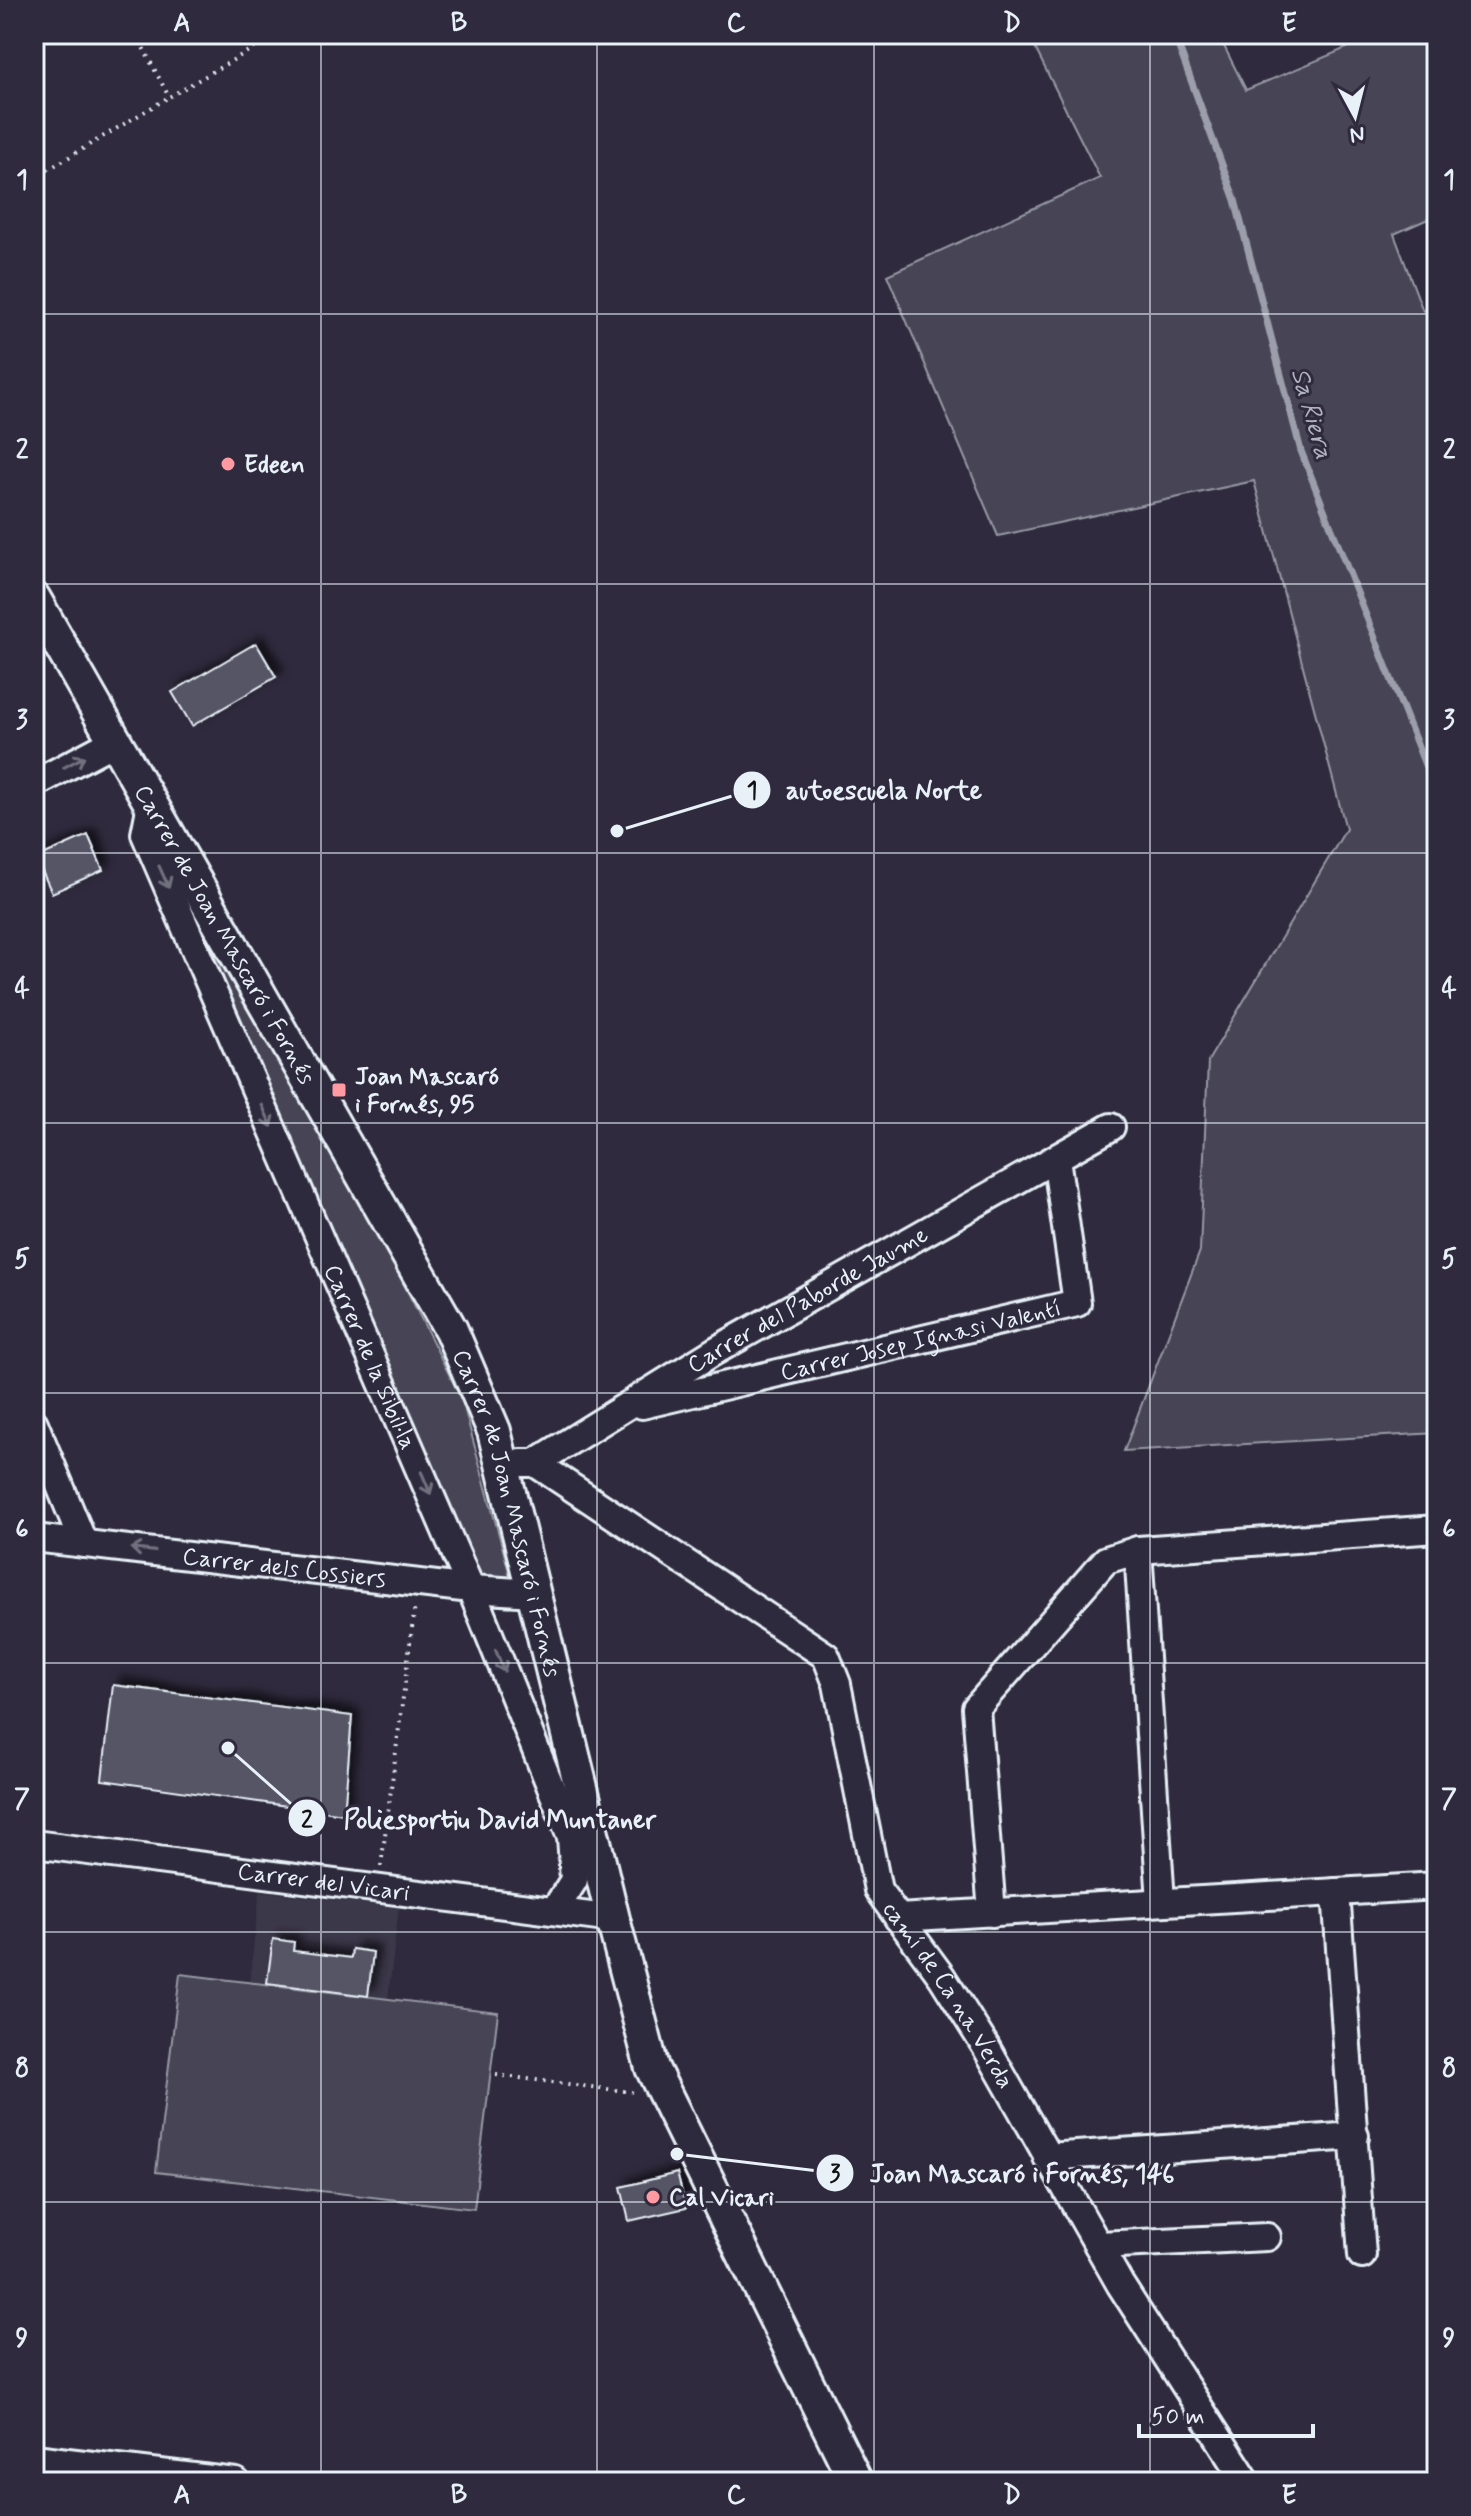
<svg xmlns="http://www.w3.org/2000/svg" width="1471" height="2516" font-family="Mynerve,sans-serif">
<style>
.built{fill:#3b3749}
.green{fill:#464455;stroke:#979aa6;stroke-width:2}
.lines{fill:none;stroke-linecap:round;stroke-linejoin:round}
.stream{stroke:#9c9fab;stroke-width:7}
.building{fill:#575565;stroke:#e8f1f8;stroke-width:2;filter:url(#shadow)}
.minor-casing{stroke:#e8f1f8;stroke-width:32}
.tertiary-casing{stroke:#e8f1f8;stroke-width:38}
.path{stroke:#e8f1f8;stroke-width:4;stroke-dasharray:2 6;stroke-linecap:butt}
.minor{stroke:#2f2a3d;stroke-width:26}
.tertiary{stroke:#2f2a3d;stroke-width:32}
.oneway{stroke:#70707e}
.grid{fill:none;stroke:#e8f1f8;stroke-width:2;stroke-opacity:0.55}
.poi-dot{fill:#ff9aa2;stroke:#2f2a3d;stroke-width:3}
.labels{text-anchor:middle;stroke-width:6;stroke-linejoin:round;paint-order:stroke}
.poi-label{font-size:24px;font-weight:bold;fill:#e8f1f8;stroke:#2f2a3d;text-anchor:start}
.street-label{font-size:24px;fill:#e8f1f8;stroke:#2f2a3d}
.water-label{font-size:26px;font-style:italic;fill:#afb4be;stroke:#2f2a3d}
.leader{fill:none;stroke:#e8f1f8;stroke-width:3}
.callout-dot{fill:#e8f1f8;stroke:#2f2a3d;stroke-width:3}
.mark-label{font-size:24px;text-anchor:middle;font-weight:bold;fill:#111}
.callout-label{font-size:26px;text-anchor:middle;font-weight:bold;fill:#e8f1f8;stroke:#2f2a3d;stroke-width:6;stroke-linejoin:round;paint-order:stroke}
.neatline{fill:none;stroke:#e8f1f8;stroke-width:3}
.grid-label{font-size:26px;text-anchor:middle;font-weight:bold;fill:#e8f1f8}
</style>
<defs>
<filter id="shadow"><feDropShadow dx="7" dy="-7" stdDeviation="4" flood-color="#0009"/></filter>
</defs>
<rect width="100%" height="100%" fill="#2f2a3d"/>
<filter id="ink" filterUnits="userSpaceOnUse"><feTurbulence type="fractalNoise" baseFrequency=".0125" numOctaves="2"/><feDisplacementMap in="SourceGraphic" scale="16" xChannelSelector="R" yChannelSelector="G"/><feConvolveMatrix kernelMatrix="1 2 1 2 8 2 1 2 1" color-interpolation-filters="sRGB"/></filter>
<g filter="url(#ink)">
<!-- built -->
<path class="built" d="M260,1891l139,17 -11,91 -139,-17z"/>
<!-- green -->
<path class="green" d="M1028,34h190l28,56 134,-56h57v181l-43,19 29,77 14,-5v1127l-313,18 76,-200 8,-190 138,-232 -92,-348 -256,55 -111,-261 213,-97z
M180,895l190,322 92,183 51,186 -39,-5z
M180,1974l318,38 -24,197 -318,-37z"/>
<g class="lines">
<!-- stream -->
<path class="stream" d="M1174,34l61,166 66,251 136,344"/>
</g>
<!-- building -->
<path class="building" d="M256,643l20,34 -84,49 -20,-34z
M88,835l15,35 -51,23 -16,-35z
M113,1685l239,31 -8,98 -242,-34z
M273,1939l21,3 -1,9 58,7 1,-9 21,3 -5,44 -101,-13z
M677,2173l9,35 -57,13 -8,-34z"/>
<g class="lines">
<defs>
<g id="minor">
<path d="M34,784l81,-43"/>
<path id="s1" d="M151,804l-6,30 326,755 100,248 3,43 -20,31"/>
<path id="s2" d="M642,1405l435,-102 -21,-145"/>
<path d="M34,1423l50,121"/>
<path id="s3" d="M521,1463h14l180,-112 396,-224"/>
<path id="s4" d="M535,1463l291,193 11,28 41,206 64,87 44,70 134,237 127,198"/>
<path id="s5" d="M34,1538l437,51 62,4"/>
<path d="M1138,1550l23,352"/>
<path id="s6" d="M34,1844l579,75"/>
<path d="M1336,1892l26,363"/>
<path d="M992,1913l-16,-205 130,-148 32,-10 299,-21"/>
<path d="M898,1918l539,-32"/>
<path d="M1047,2157l308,-21"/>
<path d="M1098,2245l169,-8"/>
<path d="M34,2458l202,24"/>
</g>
<g id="tertiary">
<path id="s7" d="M34,599l417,731 43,101 119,488 39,149 204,414"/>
</g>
</defs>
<!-- minor casing -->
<use href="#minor" class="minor-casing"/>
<!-- tertiary casing -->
<use href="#tertiary" class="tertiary-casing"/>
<!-- path -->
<path class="path" d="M136,34l33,63 109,-63
M34,178l135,-81
M381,1866l34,-261
M496,2075l136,17"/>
<!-- minor -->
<use href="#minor" class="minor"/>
<!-- tertiary -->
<use href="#tertiary" class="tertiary"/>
</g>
<!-- one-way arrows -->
<defs><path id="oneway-shaft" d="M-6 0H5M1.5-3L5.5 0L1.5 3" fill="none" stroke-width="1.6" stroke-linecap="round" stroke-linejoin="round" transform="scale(2)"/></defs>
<g class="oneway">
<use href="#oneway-shaft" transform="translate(74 762) rotate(-28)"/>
<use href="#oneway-shaft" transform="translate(164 877) rotate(66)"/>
<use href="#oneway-shaft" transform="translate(267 1116) rotate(66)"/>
<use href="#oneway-shaft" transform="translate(426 1483) rotate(67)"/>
<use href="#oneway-shaft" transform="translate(143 1550) rotate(-173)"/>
<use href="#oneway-shaft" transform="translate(500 1661) rotate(68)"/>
</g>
</g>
<!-- grid -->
<path class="grid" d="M321,34v2448M597,34v2448M874,34v2448M1150,34v2448M34,314h1403M34,584h1403M34,853h1403M34,1123h1403M34,1393h1403M34,1663h1403M34,1932h1403M34,2202h1403"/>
<!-- markers -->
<g class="poi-dot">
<circle cx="228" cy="464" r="8"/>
<rect x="331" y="1082" width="16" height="16" rx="4"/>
<circle cx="653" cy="2197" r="8"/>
</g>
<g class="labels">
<!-- poi labels -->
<g class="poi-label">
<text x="244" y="472">Edeen</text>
<text x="355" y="1084">Joan Mascaró<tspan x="355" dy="28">i Fornés, 95</tspan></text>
<text x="669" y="2205">Cal Vicari</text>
</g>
<!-- street labels -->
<g class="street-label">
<text dy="8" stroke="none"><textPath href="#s7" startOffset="386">Carrer de Joan Mascaró i Fornés</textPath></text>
<text dy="8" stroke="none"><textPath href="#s3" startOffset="332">Carrer del Paborde Jaume</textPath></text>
<text dy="8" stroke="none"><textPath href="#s2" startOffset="286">Carrer Josep Ignasi Valentí</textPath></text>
<text dy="8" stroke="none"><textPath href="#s1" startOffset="600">Carrer de la Sibil·la</textPath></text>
<text dy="8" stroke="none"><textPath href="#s7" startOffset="1034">Carrer de Joan Mascaró i Fornés</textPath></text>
<text dy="8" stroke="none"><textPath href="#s5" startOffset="252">Carrer dels Cossiers</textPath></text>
<text dy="8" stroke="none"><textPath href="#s6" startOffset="292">Carrer del Vicari</textPath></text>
<text dy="8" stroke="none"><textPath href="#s4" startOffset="716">camí de Ca na Verda</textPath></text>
</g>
<!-- water labels -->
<g class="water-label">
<text transform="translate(1313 413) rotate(74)" y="9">Sa Riera</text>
</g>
</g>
<!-- callouts -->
<path class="leader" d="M617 831L752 790M228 1748L307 1818M677 2154L835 2173"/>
<g class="callout-dot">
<circle cx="617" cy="831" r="8"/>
<circle cx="228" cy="1748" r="8"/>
<circle cx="677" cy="2154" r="8"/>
<circle cx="752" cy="790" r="20"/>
<circle cx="307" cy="1818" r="20"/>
<circle cx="835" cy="2173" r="20"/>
</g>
<g class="mark-label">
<text x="752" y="798">1</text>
<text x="307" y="1827">2</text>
<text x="835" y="2181">3</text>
</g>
<g class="callout-label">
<text x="884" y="799">autoescuela Norte</text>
<text x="500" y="1828">Poliesportiu David Muntaner</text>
<text x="1022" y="2182">Joan Mascaró i Fornés, 146</text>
</g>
<!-- margin -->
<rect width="1471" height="2516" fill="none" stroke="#2f2a3d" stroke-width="88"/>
<!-- north arrow -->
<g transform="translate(1355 116) rotate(173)" stroke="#2f2a3d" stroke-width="6" paint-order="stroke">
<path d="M0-6L14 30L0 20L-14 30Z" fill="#e8f1f8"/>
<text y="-12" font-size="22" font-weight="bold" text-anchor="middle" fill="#e8f1f8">N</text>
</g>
<!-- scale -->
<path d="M1139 2424v12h174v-12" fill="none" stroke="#e8f1f8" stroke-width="4"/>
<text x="1151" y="2424" font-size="24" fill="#e8f1f8" stroke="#2f2a3d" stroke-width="6" paint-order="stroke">50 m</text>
<rect x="44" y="44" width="1383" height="2428" class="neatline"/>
<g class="grid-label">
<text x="182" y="31">A</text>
<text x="459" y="31">B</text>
<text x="736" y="31">C</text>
<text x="1012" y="31">D</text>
<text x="1289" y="31">E</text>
<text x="22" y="188">1</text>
<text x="1449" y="188">1</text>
<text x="22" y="458">2</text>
<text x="1449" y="458">2</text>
<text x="22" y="728">3</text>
<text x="1449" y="728">3</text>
<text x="22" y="997">4</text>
<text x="1449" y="997">4</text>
<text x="22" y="1267">5</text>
<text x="1449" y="1267">5</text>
<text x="22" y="1537">6</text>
<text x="1449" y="1537">6</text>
<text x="22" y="1807">7</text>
<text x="1449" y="1807">7</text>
<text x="22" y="2076">8</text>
<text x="1449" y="2076">8</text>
<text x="22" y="2346">9</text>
<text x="1449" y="2346">9</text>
<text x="182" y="2503">A</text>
<text x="459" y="2503">B</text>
<text x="736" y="2503">C</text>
<text x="1012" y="2503">D</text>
<text x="1289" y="2503">E</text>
</g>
</svg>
